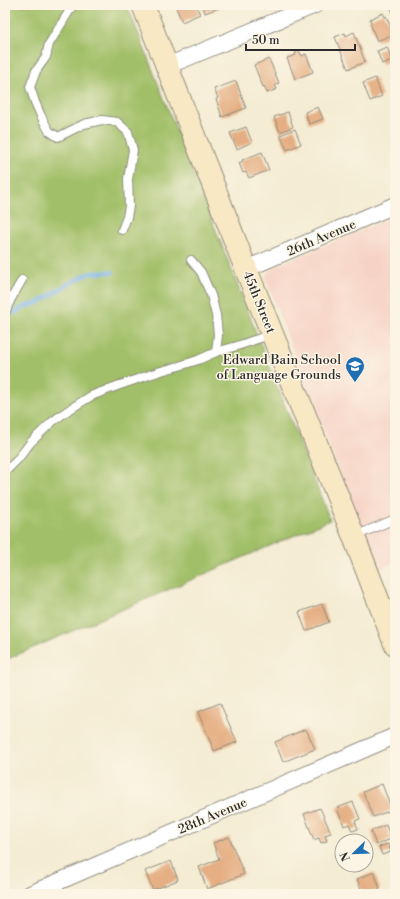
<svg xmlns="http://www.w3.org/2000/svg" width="400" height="899" font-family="'Libre Bodoni',serif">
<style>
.built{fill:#f6d2c5}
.green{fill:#a1bf67;stroke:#667549}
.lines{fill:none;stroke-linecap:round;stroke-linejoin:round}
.stream{stroke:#73b0e5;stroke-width:4.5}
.building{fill:#e5af83}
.lane-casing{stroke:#908c7f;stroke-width:10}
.street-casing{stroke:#908c7f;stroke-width:18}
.secondary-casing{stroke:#908c7f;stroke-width:24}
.lane{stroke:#fff;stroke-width:8}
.street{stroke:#fff;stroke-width:16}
.secondary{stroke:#f8e8c3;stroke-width:22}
.labels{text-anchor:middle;stroke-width:3;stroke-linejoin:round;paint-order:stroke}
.street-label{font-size:13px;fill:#2b2b2b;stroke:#fcf5e5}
.poi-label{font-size:13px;fill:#2b2b2b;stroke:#fcf5e5;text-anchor:end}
</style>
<rect width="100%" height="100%" fill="#fcf5e5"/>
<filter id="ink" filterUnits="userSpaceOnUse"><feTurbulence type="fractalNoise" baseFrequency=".025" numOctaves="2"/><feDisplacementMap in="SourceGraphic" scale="8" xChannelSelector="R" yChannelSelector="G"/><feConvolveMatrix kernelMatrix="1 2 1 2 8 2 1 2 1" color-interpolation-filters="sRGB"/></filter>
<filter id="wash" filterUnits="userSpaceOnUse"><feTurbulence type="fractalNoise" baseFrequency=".012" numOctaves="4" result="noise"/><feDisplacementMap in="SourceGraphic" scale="16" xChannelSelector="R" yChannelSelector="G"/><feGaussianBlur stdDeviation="0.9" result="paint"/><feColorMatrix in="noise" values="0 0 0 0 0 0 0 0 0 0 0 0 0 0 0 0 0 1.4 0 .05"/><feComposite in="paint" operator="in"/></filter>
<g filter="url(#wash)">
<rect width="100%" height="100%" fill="#f4ecd3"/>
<!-- built -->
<path class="built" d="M395,216v346l-18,8 -111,-290v-5l5,-6 7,-4z"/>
<!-- green -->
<path class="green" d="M5,5h122l203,515 -325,140z"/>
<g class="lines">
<!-- stream -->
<path class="stream" d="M5,312l9,1 10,-6 14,-4 30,-19 22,-11 23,-1"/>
</g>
<g id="blocks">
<!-- building -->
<path class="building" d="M175,5h21l4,9 -18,8z
M202,5h25l-22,8z
M395,7v10l-4,-9z
M383,13l2,4 1,-1 8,18 -17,7 -7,-18h1l-1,-4z
M354,32l11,30 -17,7 -13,-32 10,-4 1,3z
M387,47l5,13 -10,4 -5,-13z
M299,51l3,5 4,-2 7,18 -18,7 -8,-21 9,-3 -1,-2z
M269,59l10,24 -4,2 2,4 -10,4 -3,-7 -1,1 -9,-22z
M375,78l7,18 -12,5 -7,-18z
M236,81l10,27 -24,9 -6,-18 2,-1 -4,-9z
M318,107l5,12 -14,5 -4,-12z
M288,112l5,15 -13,5 -6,-15z
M246,127l6,15 -15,7 -7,-16z
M295,129l6,15 -14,6 -7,-15z
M262,152l7,18 -20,8 -3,-6 -3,1 -4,-10 4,-2 -1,-1z
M322,604l7,18 -23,9 -7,-19z
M220,703l17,39 -23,9 -16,-39z
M306,729l9,20 -32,13 -8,-20z
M382,784l10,26 -19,7 -10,-25z
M353,802l7,17 -5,2 3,8 -6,2 -3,-7 -5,2 -7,-18z
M320,808l11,25 -6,2 2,6 -6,2 -2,-5 -5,2 -10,-26z
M386,825l5,14 -15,6 -5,-14z
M229,837l15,37 -37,15 -8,-22 20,-8 -6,-16z
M388,844l3,8 -9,3 -3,-8z
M366,849l5,11 -5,2z
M171,861l7,19 -25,10 -8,-19z
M374,872l6,17 -13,5h-4l-6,-15z
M395,879v9l-3,-8z"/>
</g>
</g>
<g filter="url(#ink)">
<use href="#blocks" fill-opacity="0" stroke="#908c7f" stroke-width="1"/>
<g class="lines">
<defs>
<path id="lane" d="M73,5l-24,39 -3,13 -10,14 -6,16 5,15 6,14 8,15 9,6 26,-13 18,-4 15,2 11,10 5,18 -5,29 1,27 -2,11 -5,13
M191,260l10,12 10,23 5,20 2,20 -2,17
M5,313l6,-14 11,-19
M6,471l11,-11 14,-18 21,-20 15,-11 24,-15 26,-10 44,-15 18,-5 19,-6 18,-8 21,-6 35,-12
M355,536l40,-17"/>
<path id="street" d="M167,66l148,-61
M246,269l149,-64
M30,894l365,-158"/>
<path id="secondary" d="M143,5l103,264 108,268 41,107"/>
</defs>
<!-- lane casing -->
<use href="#lane" class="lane-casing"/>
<!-- street casing -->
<use href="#street" class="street-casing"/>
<!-- secondary casing -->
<use href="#secondary" class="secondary-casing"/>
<!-- lane -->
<use href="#lane" class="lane"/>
<!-- street -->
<use href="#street" class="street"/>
<!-- secondary -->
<use href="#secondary" class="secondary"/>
</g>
</g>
<!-- icons -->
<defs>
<symbol id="school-pin" viewBox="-11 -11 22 30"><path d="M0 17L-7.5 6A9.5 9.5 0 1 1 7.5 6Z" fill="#1f6fb2" stroke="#fcf5e5"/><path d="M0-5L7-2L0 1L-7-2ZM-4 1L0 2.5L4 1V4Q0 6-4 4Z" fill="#fff"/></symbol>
</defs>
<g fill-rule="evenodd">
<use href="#school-pin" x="344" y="355" width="22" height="30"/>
</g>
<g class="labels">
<!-- street labels -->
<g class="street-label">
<text transform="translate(321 237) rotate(-23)" y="5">26th Avenue</text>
<text transform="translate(260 302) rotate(68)" y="5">45th Street</text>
<text transform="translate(212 815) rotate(-23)" y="5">28th Avenue</text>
</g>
<!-- poi labels -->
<g class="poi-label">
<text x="341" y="364">Edward Bain School<tspan x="341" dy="15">of Language Grounds</tspan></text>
</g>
</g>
<!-- margin -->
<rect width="400" height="899" fill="none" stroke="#fcf5e5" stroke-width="20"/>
<!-- north arrow -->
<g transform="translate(354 853) rotate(247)"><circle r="19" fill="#fcf5e5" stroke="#a8a49b"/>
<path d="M0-3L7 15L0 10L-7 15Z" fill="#1f6fb2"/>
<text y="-6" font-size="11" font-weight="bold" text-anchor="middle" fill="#2b2b2b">N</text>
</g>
<!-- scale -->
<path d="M246 44v6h109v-6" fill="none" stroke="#2b2b2b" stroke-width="2"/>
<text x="252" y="44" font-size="12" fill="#2b2b2b" stroke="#fcf5e5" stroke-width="3" paint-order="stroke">50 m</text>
</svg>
